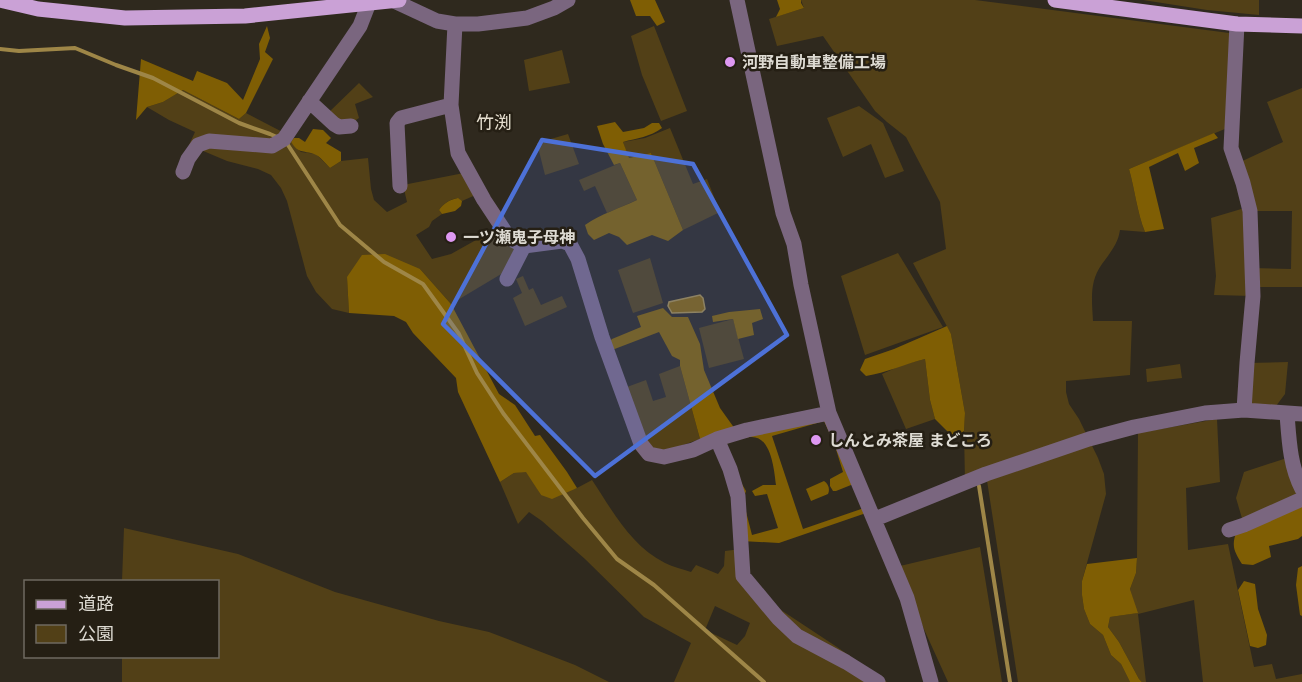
<svg xmlns="http://www.w3.org/2000/svg" width="1302" height="682" font-family="Helvetica,'Noto Sans JP',sans-serif">
<style>
.green{fill:#524017;fill-rule:evenodd}
.forest{fill:#7f5e04}
.water{fill:#82610b;stroke:#9e8647;stroke-width:1.5}
.lines{fill:none;stroke-linecap:round;stroke-linejoin:round}
.stream{stroke:#9e8647;stroke-width:4}
.minor{stroke:#7a667f;stroke-width:15}
.major{stroke:#caa1d6;stroke-width:15}
.marked{fill:#4d71d7;fill-opacity:0.2;stroke:#4d71d7;stroke-width:4.5;stroke-linejoin:round}
.poi-dot{fill:#de98f2;stroke:#251f14;stroke-width:2}
.labels{text-anchor:middle;stroke-width:5;stroke-linejoin:round;paint-order:stroke}
.poi-label{font-size:16px;font-weight:bold;fill:#dedbd3;stroke:#251f14;text-anchor:start}
.neighbourhood-label{font-size:18px;fill:#e5decf;stroke:#251f14}
</style>
<rect width="100%" height="100%" fill="#2f291e"/>
<!-- green -->
<path class="green" d="M801,0h174l262,34 -5,92 -103,43c6,21 8,43 16,63l-25,-2c-2,14 -10,23 -18,34 -13,18 -10,36 -9,57h39l-2,54 -64,6v11l3,12 10,15 19,39 6,16 2,20 -24,87v14l2,14 6,15 13,11 8,20 10,9 9,18h-112l-32,-208 -21,8 -1,-51 1,-18 -14,-79 -38,-71 33,-14 -6,-47 -34,-65 -19,-15 -12,-11 -52,-75 -46,10 -8,-27 35,-11z
M1143,0h116v15l-52,-5z
M654,26l33,85 -26,10 -19,-46 -11,-39z
M562,50l8,33 -41,8 -5,-31z
M359,83l14,14 -18,7 4,14 -14,9 -20,-11z
M1302,88v199h-49v9l-39,-1 2,-19 -5,-58 37,-11 -12,-43 47,-22 -16,-40zM1250,211h42l-1,58 -39,-1z
M183,90l56,29 7,-6 48,25 -3,4 10,10 15,2 14,14 11,-7 27,-3 3,31 3,11 13,12 20,-10 -4,-17 66,-13 11,21 -18,8 -5,-3c-8,2 -13,5 -18,12l3,4 -10,7 -3,6 -13,8 16,24 19,-5 50,-28 23,20 -11,21 -62,37 -31,-35 -73,8 2,36 -17,-4 -16,-17 -9,-16 -20,-75 -6,-13 -10,-13 -13,-6 -31,-8 -38,-16 6,-13 -26,-12 -22,-13 16,-5z
M859,106l24,17 21,48 -19,7 -14,-34 -28,13 -16,-39z
M670,128l23,56 14,-5 13,33 -37,18 -32,-77 -23,5 -5,-16 22,-4z
M568,134l11,30 -34,11 -8,-32z
M620,163l17,37 -30,13 -12,-27 -11,5 -5,-11z
M898,253l45,74 -78,28 -24,-79z
M650,258l13,45 -30,10 -15,-43z
M523,276l6,14 4,-2 8,17 21,-9 5,11 -42,19 -12,-28 9,-5 -6,-14z
M733,319l11,40 -35,9 -10,-40z
M925,359l5,41 5,19 -29,10 -24,-55 20,-9z
M1288,362l-3,32 -9,12 -31,-1 2,-42z
M1180,364l2,14 -35,4 -1,-13z
M680,366l20,73 -37,13 -11,-2 -6,-7 -19,-56 19,-7 7,21 13,-4 -7,-23z
M1217,419l3,63 -34,6 2,62 40,-6 26,123 18,-3 4,15 26,-5v8h-99l-9,-82 -56,14 8,68h-4l-3,-3 -20,-37 -11,-15 2,-10 27,-4 -7,-24 6,-16 1,-15 1,-125z
M1290,457l12,42 -58,26 -8,-27 8,-26z
M527,471l14,24 36,-7 15,-8c20,30 39,66 73,83 8,4 18,6 26,9l5,-7 22,9 6,-8 1,-15 16,-2 2,27 38,34 56,37 50,35h-213l17,-39 -47,-26 -59,-58 -43,-38 -13,-9 -11,12 -18,-42 14,-9zM715,606l35,17 -5,13 -8,9 -32,-15z
M124,528l114,26 97,38 104,29 50,11 86,33 34,17h-487v-25l96,-1v-74l-96,-1z
M980,547l22,135h-54l-25,-55 -23,-61z"/>
<!-- forest -->
<path class="forest" d="M630,0h25l10,22 -8,4 -7,-10h-14z
M777,0h24v3l3,5 -28,9 4,-8z
M267,26l3,12 -5,14 8,7 -27,54 -7,6 -56,-29 -20,12 -16,5 -11,13 5,-61 52,22 4,-10 30,12 16,17 17,-41 -1,-15z
M615,122l8,10 21,-4 8,-5h7l3,5c-12,9 -25,10 -39,14l6,16 22,-5 32,77 -15,11 -16,-6 -25,10 -8,-8 -10,-4 -15,7 -6,-6 -3,-9c16,-11 35,-17 52,-25l-17,-37 -6,2 -11,-21 -6,-18z
M313,129l10,1 8,8 -5,5 15,9v9l-11,7c-5,-5 -10,-12 -16,-14 -12,-4 -15,0 -23,-12l3,-4h5l6,4z
M1214,133l4,5 -24,10 5,15 -14,8 -7,-18 -29,14 15,62 -19,3c-8,-20 -10,-42 -16,-63z
M458,198l4,3 -1,5 -6,5 -13,3 -3,-4c5,-7 10,-10 19,-12z
M385,254l35,15 31,35 48,90 16,11 20,31 5,-1 27,37 10,16 -25,11 -11,-4 -15,-23 -12,1 -14,9 -42,-90 -2,-14 -43,-45 -7,-11 -12,-6 -45,-3 -2,-36 15,-22z
M663,308l9,9h16l12,27 4,26 16,38 15,21 -35,10 -20,-73v-6l-8,-4 -13,-24 -47,18 -3,-8 3,-3 29,-12 -4,-11z
M760,309l3,10 -11,4 2,12 -16,4 -5,-20 -20,3 -1,-6 17,-4z
M947,326l4,8 14,79 -1,18 -10,7 -19,-19 -5,-19 -5,-41c-20,5 -39,14 -59,17l-6,-6 5,-11 29,-10z
M828,416l28,67 -20,8h-3l-3,-5v-7l13,-7 -9,-29 -10,-22 -52,15 31,93 64,-22 2,5 -90,31 -38,-2 -2,-62 7,12 -3,9 9,35 26,-7 -11,-34 -12,2 -3,-5 11,-6h13c-2,-16 -5,-50 -26,-48 -9,1 -19,5 -27,8l24,-15z
M824,481c5,3 6,9 4,13l-17,7 -5,-12z
M1302,499v37l-4,3 -29,7 2,11 -18,8 -11,-1c-7,-12 -11,-17 -6,-31z
M1137,558l-1,15 -6,16 8,24 -28,4 -2,10 11,15 20,37 3,3h-12l-9,-18 -10,-9 -8,-20 -13,-11 -6,-15 -2,-14v-14l5,-17z
M1302,566v50l-2,-1 -4,-30 2,-17z
M1244,581l11,3 3,25 9,26 -1,10 -8,3 -8,-2 -12,-56z"/>
<!-- water -->
<path class="water" d="M700,295l3,3 2,11 -3,3 -30,1 -4,-7 1,-4z"/>
<g class="lines">
<!-- stream -->
<path class="stream" d="M0,49l19,2 56,-3 41,17 37,13 86,45 31,11 7,3
M286,142l54,83 44,37 39,22 36,50 18,39 26,40 80,105 34,41 37,26 110,97
M979,486l31,196"/>
<!-- minor -->
<path class="minor" d="M737,0l46,213 11,31 7,41 28,128 78,185 24,84
M394,1l43,20 18,3h23l49,-6 27,-10 14,-8
M455,24l-4,81 7,48 26,47 25,38 15,8 38,-5 8,3 8,15 24,78 39,107 8,10 15,3 29,-7 24,-11 30,-9 82,-17
M1237,24l-6,124 12,35 7,28 3,85 -6,67 -3,47
M309,101l25,23 5,3 12,-1
M183,172l5,-13 10,-14 11,-4 63,5 12,-7 76,-113 9,-23
M400,186l-3,-63 4,-5 50,-13
M507,279l17,-33
M1287,414c2,26 3,52 15,75
M717,439l13,30 8,27 5,80 35,42 19,18 49,26 32,20
M875,519l111,-45 103,-35 45,-12 71,-14 39,-3 58,4
M1229,530l15,-5 58,-26"/>
<!-- major -->
<path class="major" d="M0,0l38,9 87,9 120,-2 154,-16
M1055,0l182,24 65,2"/>
</g>
<!-- marked area -->
<path class="marked" d="M542,140l151,24 94,171 -192,141 -152,-152z"/>
<!-- markers -->
<g class="poi-dot">
<circle cx="730" cy="62" r="6"/>
<circle cx="451" cy="237" r="6"/>
<circle cx="816" cy="440" r="6"/>
</g>
<g class="labels">
<!-- poi labels -->
<g class="poi-label">
<text x="742" y="68">河野自動車整備工場</text>
<text x="463" y="243">一ツ瀬鬼子母神</text>
<text x="828" y="446">しんとみ茶屋 まどころ</text>
</g>
<!-- neighbourhood labels -->
<g class="neighbourhood-label">
<text x="494" y="129">竹渕</text>
</g>
</g>
<!-- legend -->
<rect x="24" y="580" width="195" height="78" fill="#251f14" stroke="#6f6a60" stroke-width="1.5"/>
<rect x="36" y="600" width="30" height="9" fill="#caa1d6" stroke="#6f6a60" stroke-width="1.5"/>
<text x="78" y="610" font-size="18" fill="#dedbd3">道路</text>
<rect x="36" y="625" width="30" height="18" fill="#524017" stroke="#6f6a60" stroke-width="1.5"/>
<text x="78" y="640" font-size="18" fill="#dedbd3">公園</text>
</svg>
